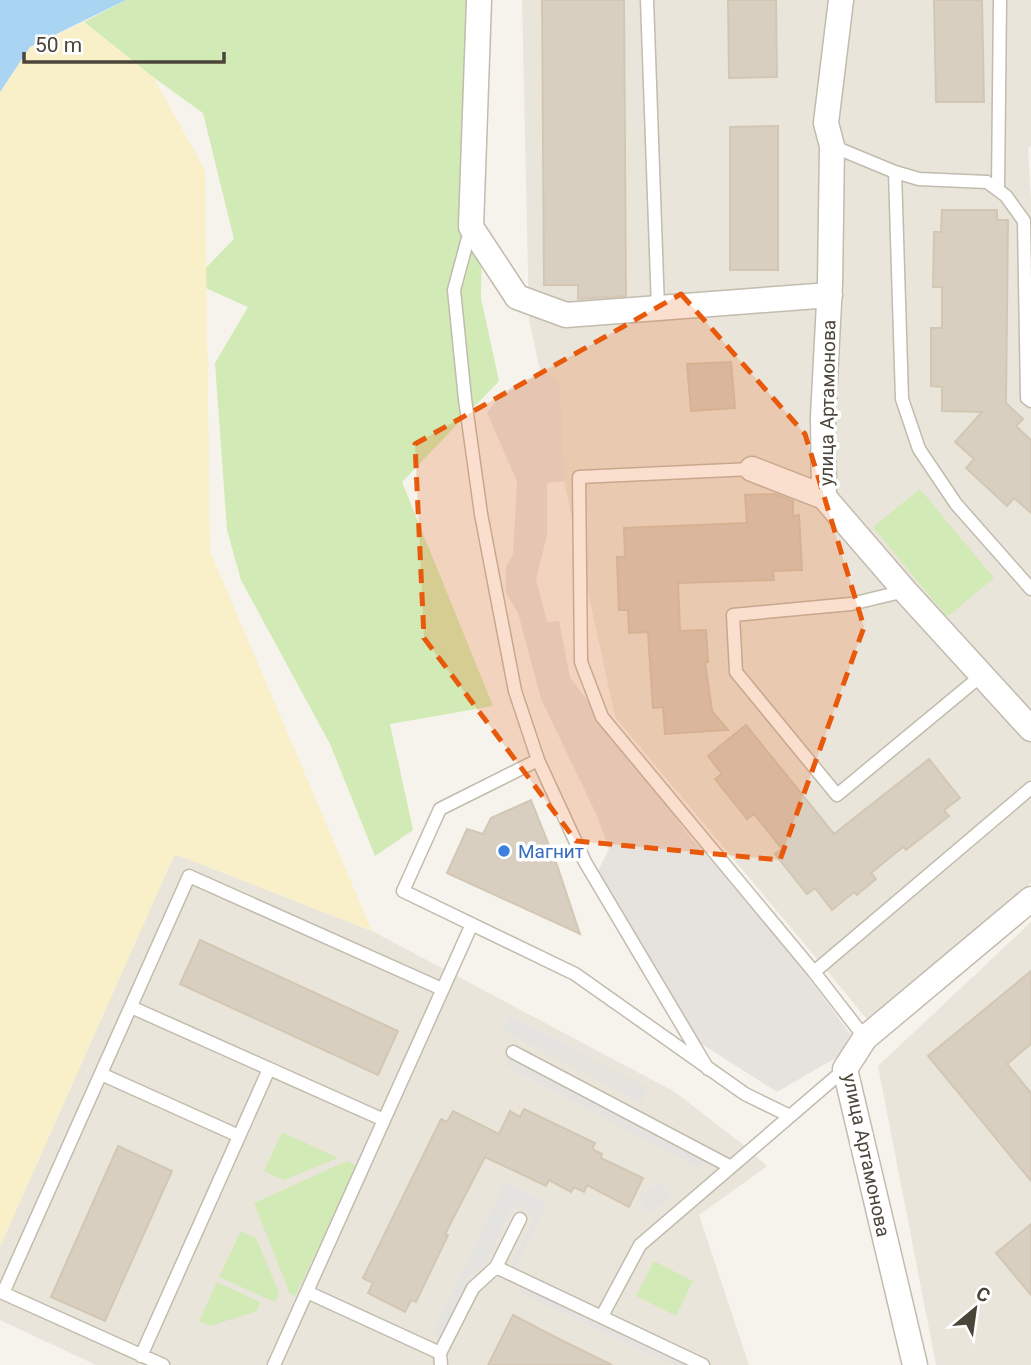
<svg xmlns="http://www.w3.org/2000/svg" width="1031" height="1365" font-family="Roboto,sans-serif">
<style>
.residential{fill:#eae5da}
.industrial{fill:#e6e2dd}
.green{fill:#d2eab5}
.sand{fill:#f9efc9}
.parking{fill:#e5e3e0}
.water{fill:#a9d4f2}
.building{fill:#d8cfc1;stroke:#d3c7b4;stroke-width:2}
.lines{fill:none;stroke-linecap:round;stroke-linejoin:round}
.lane-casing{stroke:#c2bbae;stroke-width:15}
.street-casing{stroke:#c2bbae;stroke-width:27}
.lane{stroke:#fff;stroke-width:12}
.street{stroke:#fff;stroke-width:24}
.marked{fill:#e8590c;fill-opacity:0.2;stroke:#e8590c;stroke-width:5;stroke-dasharray:14 9;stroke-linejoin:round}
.shop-dot{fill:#3f7fe0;stroke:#fff;stroke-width:2.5}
.labels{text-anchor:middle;stroke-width:7;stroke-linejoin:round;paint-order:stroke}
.street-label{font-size:19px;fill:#4b4439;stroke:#fff}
.shop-label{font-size:19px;fill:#366cbe;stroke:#fff;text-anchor:start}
</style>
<rect width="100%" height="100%" fill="#f6f3ec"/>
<!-- residential -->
<path class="residential" d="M522,0h509v146l-3,2 3,54v681l-164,136 -252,-302 -86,-398z
M175,854l197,77 303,161 66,51 26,23 -68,49 50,150h-653l-96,-45v-88z
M1031,922v443h-95l-58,-299z"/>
<!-- industrial -->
<path class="industrial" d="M541,372l19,11 4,98 -17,2v53l-11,43 11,43 12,-1 11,56 121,161 75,82 86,116 -4,3 -9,17 -62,36 -77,-49 -102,-172 11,-22 -12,-33 -56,-117 -23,-86 -12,-20v-26l7,-13 4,-73 -30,-68 16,-21z"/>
<!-- green -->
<path class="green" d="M126,0h345l12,160 -2,138 18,83 -97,101 91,224 -103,18 23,106 -38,26 -45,-112 -89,-164 -14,-50 -12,-167 33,-56 -56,-25 42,-43 -31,-126 -50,-36 -69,-55z
M920,489l74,89 -47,39 -74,-90z
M282,1132l56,26 -54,22 -20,-9z
M347,1161l10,5 -62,130 -5,-2 -36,-91z
M241,1231l15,7 23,55 -4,9 -56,-25z
M654,1261l39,20 -17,35 -40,-20z
M217,1282l43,20 -3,9 -47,15 -11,-5z"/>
<!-- sand -->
<path class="sand" d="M84,22l69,55 52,93 5,381 162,380 -197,-77 -175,393v-1155l30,-45z"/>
<!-- parking -->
<path class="parking" d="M510,1017l138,71 -7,14 -138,-71z
M510,1057l195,103 -5,9 -194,-103z
M660,1181l12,15 -22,18 -12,-15z
M505,1182l42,21 -32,67 -5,-3 24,-51 -21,-11 -31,65 -7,-2 -33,70 -9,-5z
M522,1283l172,82h-21l-155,-73z"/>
<!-- water -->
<path class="water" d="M0,0h126l-96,47 -30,45z"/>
<!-- building -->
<path class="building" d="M542,0h82l2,296 -48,3v-14h-34z
M728,0h48l1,77 -48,1z
M934,0h48l2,102h-48z
M778,126v144h-48v-143z
M942,210h55v10h11l-2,183 17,16 -7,7 15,14v73l-17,-15 -7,8 -41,-38 8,-9 -19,-17 27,-30 -40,-1v-24l-11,-1v-58h11v-41h-9l1,-55h7z
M731,362l4,46 -44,3 -4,-47z
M775,494l18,7v15l6,-1 3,55 -29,1 1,9 -96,3 2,48 26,-1 2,32 -3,1 7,48 16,19 -63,4 -2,-27 -10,1 -5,-76 -19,1 -1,-23h-9l-2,-53h8l-1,-29 123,-5 -2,-28z
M746,725l88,109 95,-75 31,39 -16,12 5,6 -43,34 -3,-3 -32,26 5,6 -19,16 -3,-3 -22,18 -17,-22 -8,6 -32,-40 7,-5 -28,-35 -7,5 -32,-40 7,-5 -14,-18z
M531,800l27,68 22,66 -133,-61 20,-44 16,5 8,-16z
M200,940l198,91 -20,44 -198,-91z
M1031,971v73l-24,20 24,29v88l-103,-125z
M524,1109l71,34 -3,6 10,5 -1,4 42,20 -14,29 -42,-22 -3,7 -10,-5 -3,5 -22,-12 -3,6 -61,-29 -40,77 3,1 -32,67 -5,-2 -6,12 -37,-19 5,-10 -10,-5 78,-159 6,3 6,-11 46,23 11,-23 10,6z
M118,1146l54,25 -67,150 -54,-24z
M1031,1224v71l-35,-42z
M513,1315l44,23 55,27h-124z"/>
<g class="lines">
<defs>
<path id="lane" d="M647,0l11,308
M832,146l63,26 24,7 68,3 19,14 18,25 3,177 4,3
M895,172l7,227 17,50 37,55 75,85
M998,190l2,-190
M471,227l-17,63 11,109 16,115 34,177 23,69 47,102 123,207
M752,469l-173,8 2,185 21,55 212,255 51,66
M905,591l-54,13 -118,11 3,57 101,123 145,-120
M538,760l-98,49 -37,82 172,83 170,120 45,22
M814,972l217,-184
M131,1007l253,113
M513,1052l218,115
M101,1074l138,62
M496,1267l207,98
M307,1292l133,61
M602,1316l38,-71 205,-176
M141,1356l128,-287
M163,1365l-160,-72 186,-417 253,113
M274,1365l198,-441
M441,1365l-1,-12 33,-65 23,-21 24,-48"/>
<path id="street" d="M479,0l-8,227 46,70 49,18 264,-20
M841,0l-15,123 6,23 -2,138 -7,133 1,80 81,94 126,138
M752,469l72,28
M915,1365l-70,-296 20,-31 166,-139"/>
</defs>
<!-- lane casing -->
<use href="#lane" class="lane-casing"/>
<!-- street casing -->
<use href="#street" class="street-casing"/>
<!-- lane -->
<use href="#lane" class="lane"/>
<!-- street -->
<use href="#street" class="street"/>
</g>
<!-- marked area -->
<path class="marked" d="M681,294l124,140 59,193 -84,233 -204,-19 -152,-203 -9,-194z"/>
<!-- markers -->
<circle class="shop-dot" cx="504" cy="851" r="7"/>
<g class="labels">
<!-- street labels -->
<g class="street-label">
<text transform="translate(827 403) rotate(-89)" y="7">улица Артамонова</text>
<text transform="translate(867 1155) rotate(78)" y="7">улица Артамонова</text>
</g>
<!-- shop labels -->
<g class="shop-label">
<text x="518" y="858">Магнит</text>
</g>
</g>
<!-- north arrow -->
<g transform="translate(975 1309) rotate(29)" stroke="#ffffff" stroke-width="5" paint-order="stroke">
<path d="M0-5L12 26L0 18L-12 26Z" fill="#4b4439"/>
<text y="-10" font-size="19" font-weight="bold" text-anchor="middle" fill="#4b4439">С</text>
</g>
<!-- scale -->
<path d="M24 52v10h200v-10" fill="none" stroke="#4b4439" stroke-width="3.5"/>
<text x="35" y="52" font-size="21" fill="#4b4439" stroke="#ffffff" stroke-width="5" paint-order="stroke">50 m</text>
</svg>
